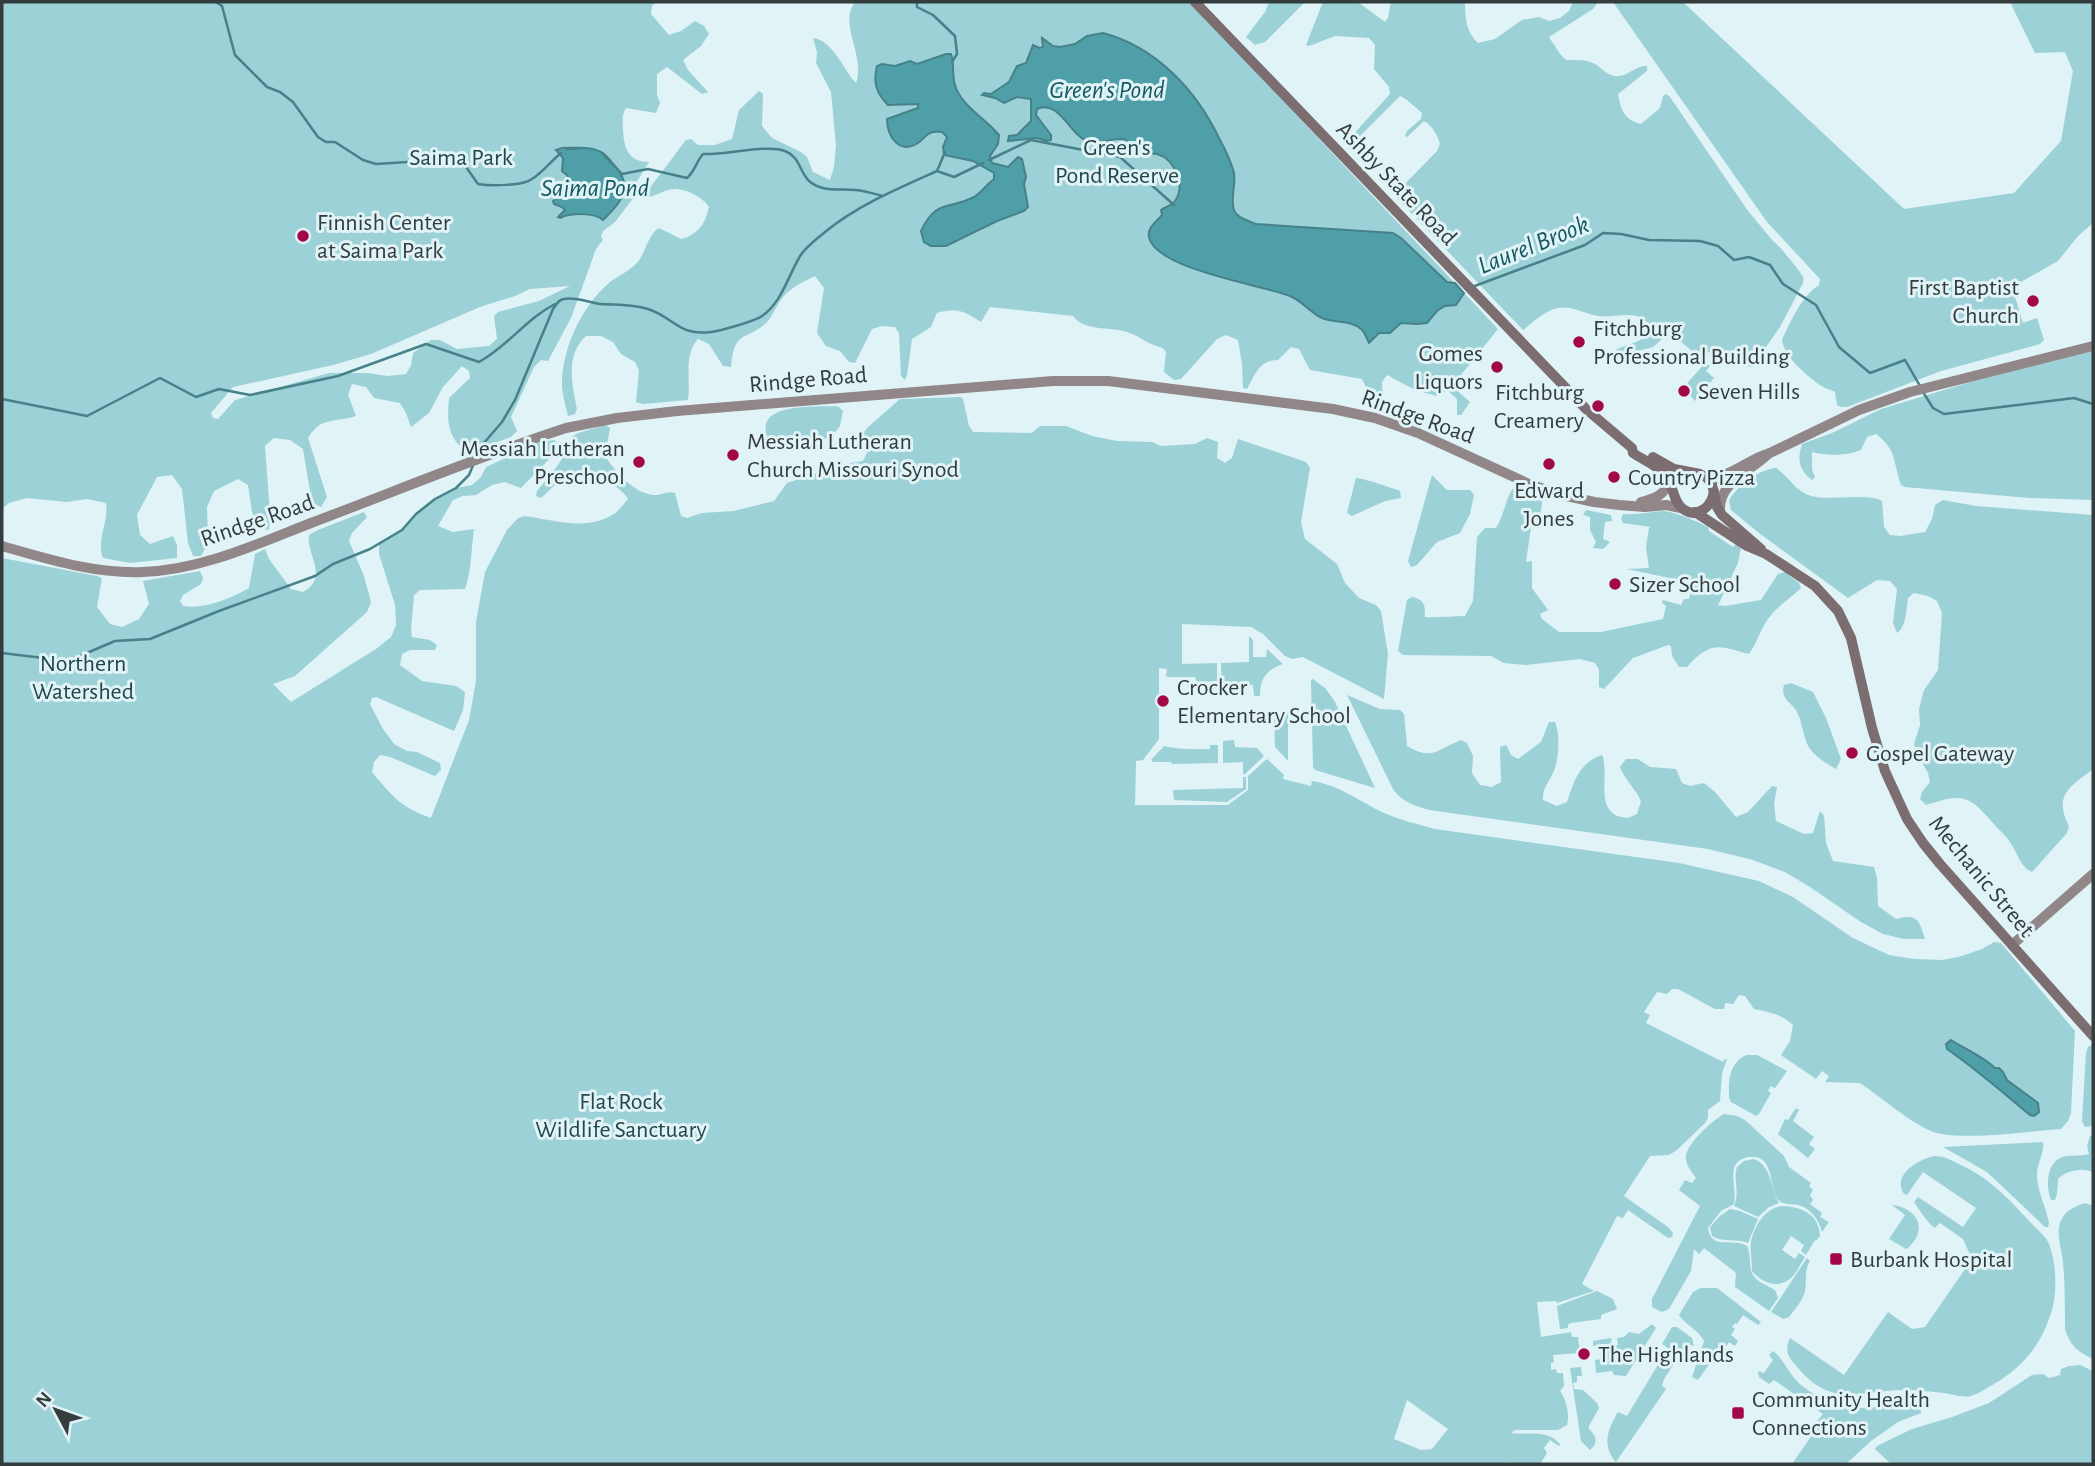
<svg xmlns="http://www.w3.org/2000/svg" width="2095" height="1466" font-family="'Alegreya Sans',sans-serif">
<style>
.green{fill:#9bd1d7;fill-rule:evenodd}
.water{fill:#4f9fa9;stroke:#478189;stroke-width:2}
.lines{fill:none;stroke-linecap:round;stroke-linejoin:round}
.stream{stroke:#478189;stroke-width:2.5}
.secondary{stroke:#918688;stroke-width:10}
.primary{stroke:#7b6d70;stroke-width:10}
.poi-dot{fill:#a20848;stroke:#e0f3f6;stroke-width:2.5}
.labels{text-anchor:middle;stroke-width:6;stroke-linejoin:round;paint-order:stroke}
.park-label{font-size:24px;fill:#21474c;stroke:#e0f3f6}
.street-label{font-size:24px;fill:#343c3d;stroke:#e0f3f6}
.poi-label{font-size:24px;fill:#343c3d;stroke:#e0f3f6;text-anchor:start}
.water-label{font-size:26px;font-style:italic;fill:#145960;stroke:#e0f3f6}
</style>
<rect width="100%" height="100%" fill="#e0f3f6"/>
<!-- green -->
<path class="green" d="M2,2h654l-4,4 -1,8 18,21 12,-4 14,-10 9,5 5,8 -8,12 -18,14 5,10 20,22 -6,2 -35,-27 -10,7v21l3,8 -4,10 -30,-5c-5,9 -3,13 -3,22 1,18 5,32 26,32l-13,21 3,5 -1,4 -23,30 -12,9 -2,5 2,4 -7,9 -25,69 -23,43 -7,-1 -7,7 -23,50 6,14 -6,6 -43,16c-21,-15 -21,-32 -19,-55l21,-20 -1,-7 -7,-5 -19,21 -14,26 -18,14 -5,-14 -6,-10 -26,-5 -8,-11 -14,-3 -4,11 8,21c-22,7 -35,0 -48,22l19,59 -6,10 -9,-4 -9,-54 -13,-9 -16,-2 -9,8 5,69 -1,15 -10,-2 -7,-16 -4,-27 -10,-6 -24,12 -7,16 1,36 -7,13h-8l-5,-13 -6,-54 -10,-14 -15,2 -20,38 3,20 10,9 23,-8 4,9v13l-47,5 -27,-5c-7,-18 6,-36 3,-55l-19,-4 -20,3 -40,-4 -18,5 -7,6zM570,286l-31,15 -41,11 -4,4 3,23 -8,7 -32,3 -17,-9h-9l-18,13 -2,12 -5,9 -19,2 -19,-3h-39l-94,27 -17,19 -5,-1 -2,-5 22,-26 100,-22 38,-11 109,-47 35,-11 15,-7z
M855,2h335l308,327 -46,57 18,16 -9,13h-4v-16l-10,-9 -10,6 -22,-6 -28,-15 -5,7 1,22 -4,5c-10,-9 -11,-18 -17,-30l-52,-9 -11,-21 -8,-2 -13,13c-19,0 -23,15 -31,29l-4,-1 -1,-24 -4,-24 -12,-5 -9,4 -36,40 -7,1 -10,-8 2,-20 -3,-4c-17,-4 -21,-11 -36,-16 -18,-6 -42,0 -54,-16l-83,-9 -9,15c-17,-11 -25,-15 -44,-9l-6,14 -19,12 -5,36 -2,5 -4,-4 -2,-43 -4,-6 -13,-1 -10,3 -17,34 -6,-1 -9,-11 -14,-5 -9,-13 7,-45 -9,-12c-14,7 -26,12 -35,25 -4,6 -7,13 -11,19 -22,23 -35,7 -38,47l-8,-1 -14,-22 -11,-5c-15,16 -7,41 -10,61l-45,4 -7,-2 3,-32 -4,-8 -14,-8 -8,-12 -12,-6h-15c-21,19 -14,49 -9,73l-2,5 -7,2c-2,-10 -6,-21 -6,-32 0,-36 20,-78 47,-101 8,-7 19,-11 27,-19 10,-10 11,-29 23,-36l22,11c18,-5 24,-15 28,-32 -7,-11 -28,-21 -41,-17 -8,2 -13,7 -22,7v-4l40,-53 5,-1 7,6h17l17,-6 7,-29 20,-19 4,3 -1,32 10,12 29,14 6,5 6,15 17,8 4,-13 2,-22 -5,-53 -15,-29 1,-11 -4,-14c20,2 31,33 43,45 10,-26 -18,-59 -1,-81z
M1269,2h36l-40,40 -10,3 -9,-8 19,-25z
M1323,2h35l27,20 3,-4 3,-16h74c0,16 1,30 13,41l17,-4 27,-19 17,-3 10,4 11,-3 9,-7 4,-9h25l-5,7 -44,28 11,17 6,6c9,0 21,-1 29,4 7,4 10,10 19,12 13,2 21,-11 33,-10v5l-29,23c3,16 6,26 23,30l19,-16 3,-12 3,-2 4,3 78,114 25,30c5,3 28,31 30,36 1,2 0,4 0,6l-23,44 -28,40 -7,-1 -30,-15 -6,1 -8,7 -31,-27 -17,15 -42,11 -1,-4c12,-11 33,-9 41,-24 -9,-24 -34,-11 -53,-14 -18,-3 -30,-14 -49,-5 -9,4 -18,13 -26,19l-129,-135 43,-44 3,-7c-2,-8 -8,-19 -16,-23l-17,16 -2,-1 2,-5 14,-12 1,-6 -15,-13 -7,-4 -45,45 -5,2v-5l40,-44 -1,-7 -15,-18 1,-24 -6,-7 -34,-2 -26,10 -3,-1z
M1613,2h70l221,207 110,-16 47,-52 12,-70 -8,-19 -30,1 -25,-51h83v221l-15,13 -20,25 -46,26 11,36 14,-5 7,22 -4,4 -99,27 -94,36h-6l-4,-2 -2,-13c-5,-3 -10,-3 -15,-7 -14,-10 -35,-27 -38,-45 8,-18 20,-44 37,-55l1,-6 -53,-57z
M2093,351v149l-64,-2 -124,-11 -4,-2c-8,-23 -4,-35 -25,-51l-9,3 -6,13c-15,6 -34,6 -49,2v18l3,7 -3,3c-13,-10 -15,-20 -10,-36l30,-11 49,-24 93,-28z
M1705,363l5,3 -4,5 8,7 -19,23 -12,-13z
M960,397l3,2 6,27 4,6 59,1 8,-7h26l26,10 25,5 35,1 9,4 34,-2 12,-6 11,4 -1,16 8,5 7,-5 6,-19 68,23 4,6 -9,54 4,17 32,25 8,19 14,15 17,7 5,6 7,43 -4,45 -81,-42 -11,2 -7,-3 -22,-22 -12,-7 -69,-3v40l35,-1v18l-20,1 -2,-5h-26l-3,-1 1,-7 -8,-1v71l-16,21 -7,1 -1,44h93l20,-15v-14l19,-17 17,16 -1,4 28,7 1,-5c29,5 45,19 70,31 17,8 35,12 53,17l244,34 80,18 34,16 60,41 36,17 25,4 29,1 19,-4 20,-7 12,-7 7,1 74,88 -4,82 -3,8 -7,8c-30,2 -105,13 -130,2 -21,-9 -48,-32 -68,-46l-4,-2 -34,-1 4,-6 -7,-5 -6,8 -35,-24 9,-14 3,-16c-12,-11 -23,-13 -39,-16l-9,-13 -6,-1 -6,9 -8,-1 -1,6h-9l-37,-20h-6l-5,5 -10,-2 -13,20 6,3 -4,8 77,39 2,-3h2l-5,14 -2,28 -12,9v8l-3,5 -28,27 -8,5 -19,1 -26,40 44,31 5,6 -1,4 -4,1 -40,-28 -5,8 -6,-2 -35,68 12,7 -37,12 -1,-2 -19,1 4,35 30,-5 1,5h6l2,16 -27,2 1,7 -3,1v7l5,-1 1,4h6l1,13 -4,5c6,8 10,24 7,34l-9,5h-43l-4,3c17,2 37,-4 49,11l-1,2 -9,-6 -6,8 3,5 -7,11h-31l-4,-2 -2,2h-1501v-906l95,18 5,2 -5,29 13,17 12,3 17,-8 10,-15 -6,-23 57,-10 3,7 -2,6 -18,11 -3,6 3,5c20,4 49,-8 66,-18l6,-34 10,-5 4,10 22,30 12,3c27,-15 3,-36 6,-57l9,-5 46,-18 3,5 -15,16 -3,8 15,35 7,26 -4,10 -72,64 -22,8 18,18 85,-53 15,-12 5,-12 -1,-20 -16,-51v-11l23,-13 14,-16 19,-15 21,-11 16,-3 9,-8 5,-10 55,-25 13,-2 3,2 -1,10 -35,36 -16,-6 -13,3 -16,10 -13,1 -10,4 -15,26 15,6 21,-3c-3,20 -2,40 -9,60l-45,1 -6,5 -3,35 1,7 18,3 7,5 -2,5h-25l-8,4 -2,11 22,16 34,5 9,6 -2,18 -9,21 -78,-34 -4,1 -2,6 13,25 11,15 13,7 10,1 23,11 1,7 -6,6 -45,-19 -10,-2 -6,7 -2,10c22,26 27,34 59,46l38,-98 7,-39v-59l9,-50 22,-42 11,-12 7,-2c28,4 61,15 87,-1 6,-3 11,-10 16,-16 -9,-16 -43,-31 -60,-23 -10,5 -19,15 -27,22l-5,-2 1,-5c13,-16 30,-33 34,-54l7,-4 28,-8 4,3 -5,28c11,16 27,36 48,39 8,1 13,-5 22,-2l6,23 6,2 15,-5 32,-2 40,-10 13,-18 58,-19 18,-3 5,-10 -6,-16 5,-7 33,-29zM1407,1400l41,29 -16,20 -11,1 -27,-11z
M835,406l4,1 4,4 -3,15 -6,7 -23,15 -37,-3c-5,-4 -7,-7 -8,-13 -6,-29 50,-25 69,-26z
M1776,468c15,10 19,25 40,29 17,3 54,-4 66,4l2,26 6,8 10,1 25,-4 7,-13 3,-14 8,-5 33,6 117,9v254c-23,18 -40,26 -24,57l-2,7 -35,39c-11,-5 -13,-15 -19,-25 -5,-10 -14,-17 -21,-25 -24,-29 -32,-28 -66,-17l-6,-6 2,-7 8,-10 -2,-9 -9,-16 -5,-13 6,-19 -1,-16 5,-19 14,-20 4,-57 -5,-12 -9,-5 -14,-3 -6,5c-2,11 -1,28 -11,35l-4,-10 4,-34 -7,-8 -13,-1 -29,18 -89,-65 -28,-23 -2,-9c7,-15 31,-32 47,-33z
M1432,475l15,15h23l4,5 -4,19 -10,19 -23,9 -20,23 -6,2 -3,-6z
M1356,478c6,0 37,10 44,13l1,7 -16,3 -33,15 -5,-3z
M1513,488l30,9 -3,19 -8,4 -6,42 6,-1v27l16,22 -8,4 2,5 17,13h42l62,-13 3,-13 -4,-3 1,-3 18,5 3,-6h5l4,-16 -66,-14 22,-1 -3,-21 3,-19 2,-1 -28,-4 -2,-4 2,-5c14,1 25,-2 39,-3 10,0 32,9 42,14l4,2 1,4 24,16 3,-3 5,3 -3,16 -20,42 7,1 36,-6 17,-26 7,-2 14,11 2,5c-11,11 -24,18 -33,31 -8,11 -11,24 -19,35 -31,-9 -39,-13 -62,13h-8l-7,-11 -1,-10 -3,-1 -35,13 -29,31 -5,-2v-18l-4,-6 -15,-4 -54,6 -22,-2 -13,-7 -88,-1 -5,-4 9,-51 5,-3c13,3 13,8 13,20 14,1 26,-1 40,-1l8,-15 4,-64 8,-9h11c8,-12 9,-28 17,-40z
M1586,510l25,5 1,6 -7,1 -2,17 7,3 -7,7 -10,-1 3,-6 -6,-12v-13l-7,-2z
M1249,636l4,4v17h13l1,-8 16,15c-17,6 -23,14 -23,32h-6l-1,-11 -31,1 -1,-23 28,-1z
M1313,679l12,9 9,12 41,88 -60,-18 -2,-3 -2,-87z
M1791,683l22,9 13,26 15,41 -5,10c-9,-5 -20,-12 -26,-20 -7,-10 -7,-26 -13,-37 -6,-11 -17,-12 -13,-27z
M1347,695l33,14 20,1 4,4 3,32c26,15 29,4 54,-6l6,3 6,13 -1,17 8,12 12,2 9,-5 -1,-35 6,-2 5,10 7,4 23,-17 8,-20h6c5,11 4,34 0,46 -4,13 -13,18 -12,32l14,6 10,-4c7,-21 12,-39 35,-47 8,19 -8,55 19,62 7,2 9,0 16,-3l4,-13c-6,-13 -16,-21 -21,-34l6,-8h12l12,8 26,2 6,14 8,3 14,-3 11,9 21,25 12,-5 24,-26 5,1 -3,17 2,17 28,13 9,-1 7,-22 4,5 2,27 7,18 41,6 3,11 1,28 18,13c22,-6 23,1 29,20h-21l-21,-5 -22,-12 -51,-35 -25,-15 -32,-12 -45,-11 -279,-39c-14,-4 -27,-8 -36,-21z
M1274,714h14v47l-13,-14z
M1234,740l1,7 22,1 7,8 -19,18h-2v-12l-20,1v-22z
M1210,745h8v18l-46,1 -1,-2h-18l-2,-2 13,-14c15,4 30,3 46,3z
M1243,777h3v12l-19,13 -53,-2 -1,-10 70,-2z
M2092,1045l1,81 -8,1 -3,-6 4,-68 2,-6z
M1746,1055h11l30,16 -12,17 -4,-2 -3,5 3,2 -12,21 -3,2 -25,-14 -2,-4c0,-18 -1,-33 17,-43z
M1796,1108l3,2 -6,11 21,16 -5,7 6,5 -7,9 -30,-24 7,-15 3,1z
M1724,1114l13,2 8,4 39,36 5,11 22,16 -2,3 4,4 -3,5 3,5 -3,4 12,9 -2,4 9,5 -7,10c-3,-12 -11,-24 -24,-27 -5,-1 -12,0 -17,-3 -14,-9 -4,-49 -32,-45 -26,4 -11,30 -15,47l-13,7 -13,17c3,23 24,9 39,18 6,13 -2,26 13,36 5,3 10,5 15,8l3,8 -9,13 -34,-24 1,-13 -1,-2 -31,-24 -5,6 -5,-5 -3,22 -22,38 -7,3 -10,-5v-8l48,-93 -21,-16 6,-10 7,3 4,-5c-4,-6 -11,-14 -10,-21 0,-13 27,-37 38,-43z
M2090,1136h3v40l-1,-4c-9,-5 -27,-1 -34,7l-1,15 -2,6h-4c-5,-12 -5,-35 9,-42 9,-4 20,-1 29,-4l-2,-8z
M2043,1142c2,10 -6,21 -6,32 0,18 9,32 12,49l-1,4h-3l-58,-55 -44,-25z
M1934,1156c11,0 19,5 29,10 32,16 48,36 72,61 5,5 11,10 14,17 7,18 8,44 4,62 -9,35 -28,60 -59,78 -7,4 -16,10 -23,12 -8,2 -19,-2 -27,-3 -12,-1 -24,-3 -37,-3 -43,-1 -73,20 -108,-21 -11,-12 -15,-17 -9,-31l54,37 44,-63 24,17 13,-2 47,-68 -9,-20 -23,-16 -5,5c-7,-4 -16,-19 -21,-26l4,-5 45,30 13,-19 -53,-36 -16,23 -3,-1c-12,-19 13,-34 30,-38z
M1754,1159c18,7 16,29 25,44l-10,4 -11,10 -24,-11c6,-14 -1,-26 3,-39l7,-6z
M2085,1203l8,3v153c-16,-8 -22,-12 -28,-30 0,-22 0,-45 -2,-67 -1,-12 -7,-27 -3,-39 4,-12 13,-16 25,-20z
M1892,1205c13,1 31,11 26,28 -1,5 -6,11 -10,15l-2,1 -17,-10 16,-24z
M1783,1206c19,1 36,8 37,30l-4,5 -1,-1 -9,15 -5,-4 3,-6 -13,-9 -9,14 13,9 4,-6 6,4c-4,6 -8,15 -13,20 -13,13 -30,6 -40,-6 0,-9 -2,-20 -1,-29 3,-16 15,-35 32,-36z
M1730,1209l10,2 18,8 -10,24c-12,-5 -26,0 -36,-7l-2,-9 10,-11z
M1807,1258l3,3c-6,10 -3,18 -5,30 -2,9 -10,18 -16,26l-6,2 -12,-7z
M1701,1288h16l44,34 -3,3 -15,-10 -6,9 -2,-1 -3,4 3,2 -4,6 7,6 -3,5 -6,-4 -15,22 -3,-2 -13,18 -6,-3 12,-36c-6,-12 -19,-16 -25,-26l14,-23z
M1597,1291l16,8 4,10 -16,6v4l-30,4 -3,2v3l-8,1 -3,-23z
M1652,1324l4,4 -30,48 -12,-1 -2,-4 -16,2 -1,-13 9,-1 1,-7 -3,-7 -9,1v-5l18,-3 1,7h6l-1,-7 7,-1 5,-5 10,2z
M1672,1327h5l15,11 2,8 -7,-2 -23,35 -2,7 4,3 -50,73c-15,-17 -8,-33 2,-50l9,4 41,-68 -6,-4z
M1773,1351c11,8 16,24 28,34 15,12 40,24 60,23 18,0 36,-6 54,-6l6,5v6l-23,9 -27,19 -25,23h-54l25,-36 -3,-3 9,-11 -49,-34 -5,4 -10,-7 -1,-6 6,2 9,-13 -4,-5z
M2080,1365l13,6v93h-202l-16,-15 2,-3 35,-17 40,-12 37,-14 43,-28 11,-1 6,4 11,-3 1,-6 8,-3z
M1581,1367l1,9h-5v6l-4,1 1,6 9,1 14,13 2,5 -10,18v3c5,5 9,9 5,17l-4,4 -9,-9 -11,-73z"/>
<!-- water -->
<path class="water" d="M1103,33c53,14 93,57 116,105 6,11 12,23 15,35 2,12 -4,27 0,37 3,8 15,11 22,14l137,9 8,5 46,44 8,1 9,10 -8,12 -11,1 -8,5 -10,12 -10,1 -16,-1 -11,10h-11l-10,10c-3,-5 -4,-11 -8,-14 -12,-10 -28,-5 -41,-12 -11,-6 -18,-16 -30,-21 -28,-11 -135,-27 -141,-59 -2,-9 7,-15 13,-22l-1,-5c4,-3 11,-5 14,-9 11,-15 0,-42 -18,-47 -5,-2 -10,1 -16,1l-1,-3 -5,-1c-10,-26 -32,0 -52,-12 -14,-8 -26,-40 -46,-30l-1,6 15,20v5l-4,1 -10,-3 -29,3 1,-5 8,-1 14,-14v-22l-14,-2 -13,6 -9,-5 -13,-3 2,-2 7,1 18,-12 8,-16 9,-3 7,-18 6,3 4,-1 -1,-9 11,8 7,1 15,-3 12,-8z
M946,54h5c4,10 0,23 5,34 8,20 30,31 43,47l-1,9 -8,12 2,7 16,4 10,-10 4,2 4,18 -2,7 4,23 -4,4 -27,10 -51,25h-15l-7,-4 -3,-11c16,-33 26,-20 53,-34 7,-4 13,-13 20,-18v-6l-21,-12 -29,-6 -1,-8 4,-10 -5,-5c-5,0 -7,-1 -12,1 -5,2 -7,7 -12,10 -19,12 -31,-7 -31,-24l31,-11v-4l-30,1c-12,-12 -15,-23 -11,-39l5,-2 13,2 15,-5 7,3z
M562,148c11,0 28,-2 39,4 4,2 9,8 12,12 22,22 9,38 -10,56 -9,-8 -33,-7 -43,-2l-2,-1 7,-7 -3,-3 -8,-3 -1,-3 8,-6 7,-19 -6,-5 1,-13 -7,-8z
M1951,1040c14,9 33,17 44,28h4l4,4 4,8 31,23 1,9 -5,4 -4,-1c-28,-23 -54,-46 -83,-66l-1,-5z"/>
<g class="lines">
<!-- stream -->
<path class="stream" d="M216,2l6,4 13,49 32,32 13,5 13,10 25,35 8,5h9l28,18 13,4 62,-4 15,2 13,5 12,17c12,2 45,2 54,-5 11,-7 19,-18 29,-26
M917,2v5l16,8 22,21 2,18 -5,8
M567,149l13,-1
M603,154l19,20 26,-5 39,9c8,-7 9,-16 16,-24 23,1 64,-10 82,-3 15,6 14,20 24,30 14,12 31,7 47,9 9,1 19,4 27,6
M989,160l42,-20 89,17 54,48
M937,171l8,-19
M1472,287l113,-42 18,-12 18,1 28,6 51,1 18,5 16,14 15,-3 21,8 13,19 33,21 23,42 31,26 35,-13 15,26
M1923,392l10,16 11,6 130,-16 19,6
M2,399l85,17 73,-38 36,19 23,-8 31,6 88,-19 88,-32 53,18c29,-16 47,-43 76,-58
M478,454l5,-10 19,-22 13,-22 38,-91c4,-5 5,-9 11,-10 12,-3 25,4 37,5 16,1 31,0 47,5 27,9 30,27 63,23 9,-1 44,-11 51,-16 19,-13 26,-39 37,-58 5,-10 18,-19 26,-26 33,-27 74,-44 112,-61l17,6 29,-14
M2,653l66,8 47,-20 35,-2 69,-28 96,-35 18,-12 37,-15 32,-19 14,-16 19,-15 21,-11 13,-13 5,-12"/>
<!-- secondary -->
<path class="secondary" d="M1704,476c26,5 42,-17 66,-23l89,-43 51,-18 183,-46
M1641,502c13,-3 25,-7 28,-22
M1720,510c-1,-29 32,-39 49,-57
M2,546c46,13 92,28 141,26 58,-2 114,-28 168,-49 85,-32 169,-67 255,-95l51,-10 60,-7 376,-30h55l225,28 42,9 43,15 111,51 33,11 32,7 25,3 26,2 21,-2 15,3
M2012,945l81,-71"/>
<!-- primary -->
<path class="primary" d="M1195,2l391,407 46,39 1,5c10,7 24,12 32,22 9,9 7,26 18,34 14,10 29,-2 31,-18
M1653,457l21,12 26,5 7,4 5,6 5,23 5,8 39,34
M1695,512l52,34 19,8 49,32 23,25 13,27 21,90 13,43 22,48 16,24 17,21 153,172"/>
</g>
<!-- markers -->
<g class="poi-dot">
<circle cx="303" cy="236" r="7"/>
<circle cx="2033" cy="301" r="7"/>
<circle cx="1579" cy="342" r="7"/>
<circle cx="1497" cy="367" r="7"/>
<circle cx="1684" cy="391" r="7"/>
<circle cx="1598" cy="406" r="7"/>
<circle cx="733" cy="455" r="7"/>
<circle cx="639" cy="462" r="7"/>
<circle cx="1549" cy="464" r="7"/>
<circle cx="1614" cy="477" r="7"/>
<circle cx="1615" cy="584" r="7"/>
<circle cx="1163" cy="701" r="7"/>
<circle cx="1852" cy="753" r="7"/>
<rect x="1829" y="1252" width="14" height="14" rx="3.5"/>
<circle cx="1584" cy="1354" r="7"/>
<rect x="1731" y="1406" width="14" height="14" rx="3.5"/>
</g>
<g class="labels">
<!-- park labels -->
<g class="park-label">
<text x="1117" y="155">Green's<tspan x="1117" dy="28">Pond Reserve</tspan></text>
<text x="461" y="165">Saima Park</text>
<text x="83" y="671">Northern<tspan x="83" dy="28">Watershed</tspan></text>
<text x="621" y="1109">Flat Rock<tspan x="621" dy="28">Wildlife Sanctuary</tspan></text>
</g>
<!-- street labels -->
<g class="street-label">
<text transform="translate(1397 183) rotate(46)" y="8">Ashby State Road</text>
<text transform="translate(808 379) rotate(-5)" y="8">Rindge Road</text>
<text transform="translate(1418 416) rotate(20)" y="8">Rindge Road</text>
<text transform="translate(257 520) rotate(-19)" y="8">Rindge Road</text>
<text transform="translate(1982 876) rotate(50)" y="8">Mechanic Street</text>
</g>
<!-- poi labels -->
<g class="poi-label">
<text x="317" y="230">Finnish Center<tspan x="317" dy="28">at Saima Park</tspan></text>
<text x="2019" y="295" text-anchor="end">First Baptist<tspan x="2019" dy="28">Church</tspan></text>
<text x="1593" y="336">Fitchburg<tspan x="1593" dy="28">Professional Building</tspan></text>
<text x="1483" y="361" text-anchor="end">Gomes<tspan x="1483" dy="28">Liquors</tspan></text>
<text x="1698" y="399">Seven Hills</text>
<text x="1584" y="400" text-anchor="end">Fitchburg<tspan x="1584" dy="28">Creamery</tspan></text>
<text x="747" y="449">Messiah Lutheran<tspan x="747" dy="28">Church Missouri Synod</tspan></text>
<text x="625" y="456" text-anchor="end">Messiah Lutheran<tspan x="625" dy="28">Preschool</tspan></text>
<text x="1628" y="485">Country Pizza</text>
<text x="1549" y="498" text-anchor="middle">Edward<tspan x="1549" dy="28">Jones</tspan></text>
<text x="1629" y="592">Sizer School</text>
<text x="1177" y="695">Crocker<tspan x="1177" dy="28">Elementary School</tspan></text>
<text x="1866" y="761">Gospel Gateway</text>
<text x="1850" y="1267">Burbank Hospital</text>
<text x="1598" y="1362">The Highlands</text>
<text x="1752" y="1407">Community Health<tspan x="1752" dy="28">Connections</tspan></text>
</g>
<!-- water labels -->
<g class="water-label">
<text x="1107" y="98">Green's Pond</text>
<text x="595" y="196">Saima Pond</text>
<text transform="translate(1533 244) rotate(-22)" y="9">Laurel Brook</text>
</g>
</g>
<!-- border -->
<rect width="2095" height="1466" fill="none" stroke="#343c3d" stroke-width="7"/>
<!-- north arrow -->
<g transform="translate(56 1410) rotate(311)" stroke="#e0f3f6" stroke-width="5" paint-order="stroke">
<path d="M0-5L12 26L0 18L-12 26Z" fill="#343c3d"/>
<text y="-10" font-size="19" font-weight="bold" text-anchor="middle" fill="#343c3d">N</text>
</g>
</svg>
